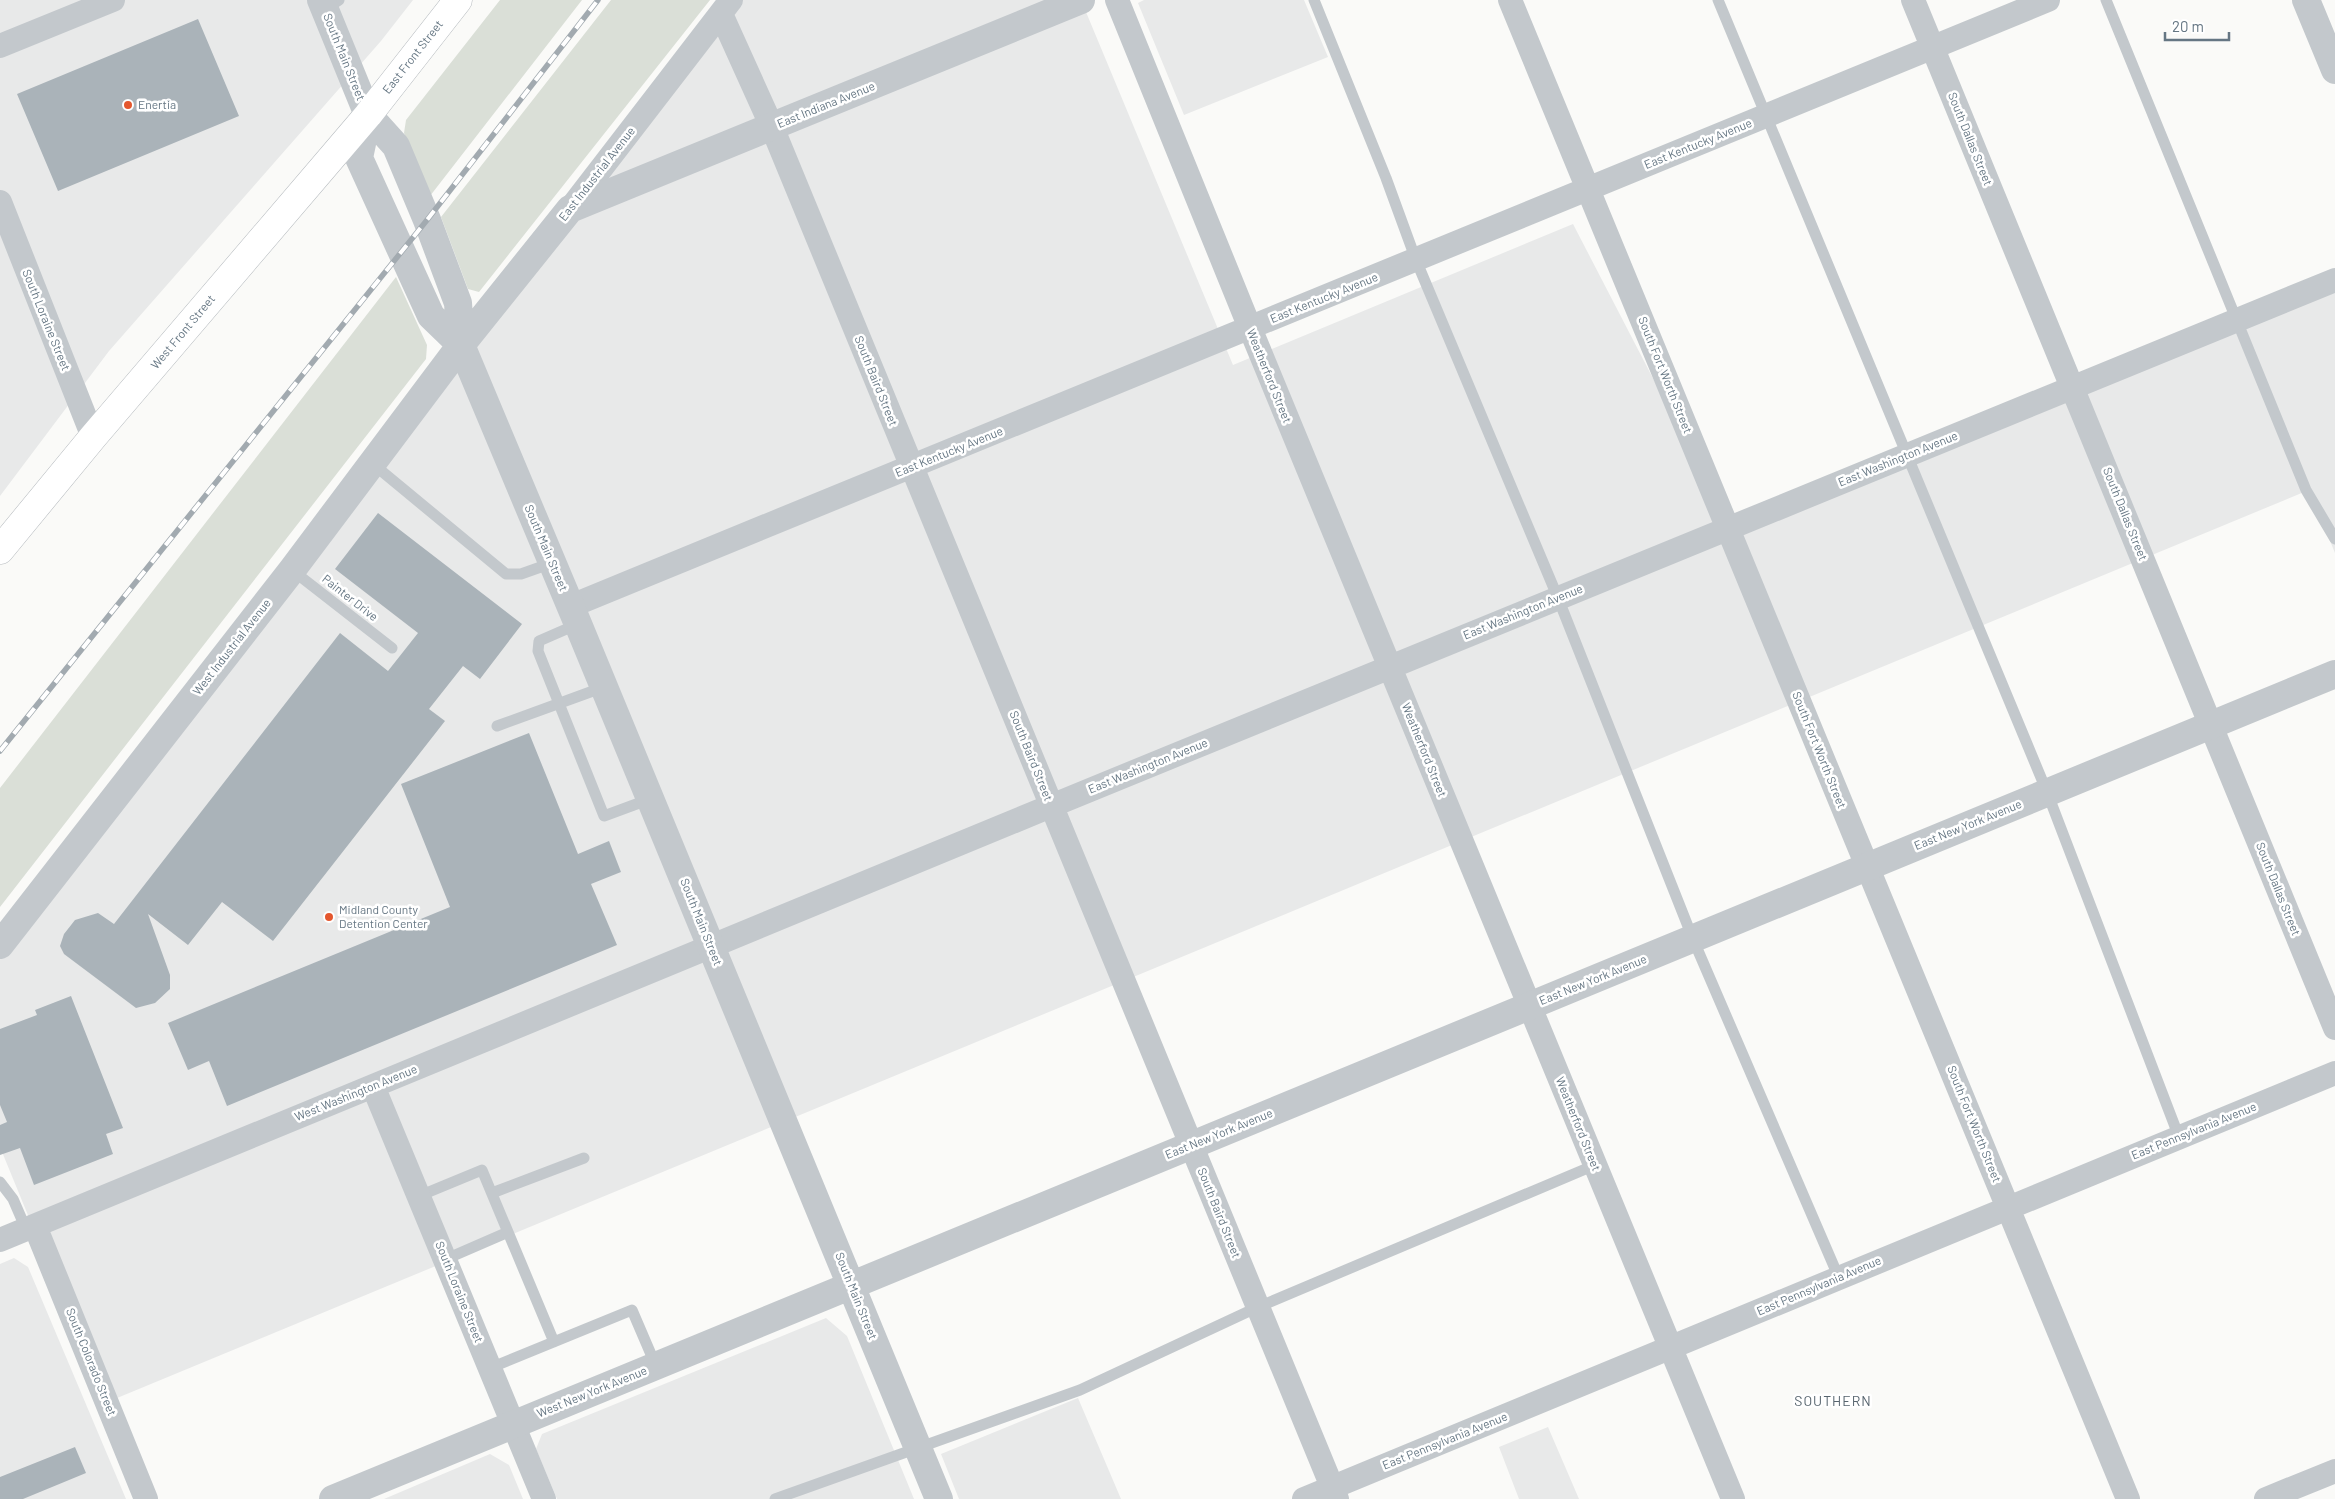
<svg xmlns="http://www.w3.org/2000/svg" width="2335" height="1499" font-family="Barlow,sans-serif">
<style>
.built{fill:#e8e9e9}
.green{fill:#dadfd7}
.building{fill:#aab3b9}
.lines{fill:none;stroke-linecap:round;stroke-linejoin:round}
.primary-casing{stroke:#b5babe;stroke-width:29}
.service{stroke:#c3c8cc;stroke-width:11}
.minor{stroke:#c3c8cc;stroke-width:24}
.tertiary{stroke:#c3c8cc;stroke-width:28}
.primary{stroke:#fff;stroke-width:28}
.rail-casing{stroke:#a2aab0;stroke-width:5.5}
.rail{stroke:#fff;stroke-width:4;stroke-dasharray:11;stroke-linecap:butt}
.poi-dot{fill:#e4572e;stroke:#fff;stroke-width:2}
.labels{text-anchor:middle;stroke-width:5;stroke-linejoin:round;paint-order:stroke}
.street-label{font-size:12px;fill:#657683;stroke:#fff}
.poi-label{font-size:12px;fill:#657683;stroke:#fff;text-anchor:start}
.neighbourhood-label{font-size:14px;letter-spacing:1px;fill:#57646e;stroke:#fff}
</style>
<rect width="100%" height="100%" fill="#fafaf8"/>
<!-- built -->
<path class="built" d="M0,0h413l-32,41 -272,310 -109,145z
M729,0h352l152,365 340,-141 157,303 605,-249v275l-26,-63 -2204,913 -105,-256v-211z
M1144,0h160l24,57 -144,58 -46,-112z
M14,1258l14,9 98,232h-126v-235z
M826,1318l21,18 67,163h-357l-21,-50 6,-15z
M1078,1398l43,101h-162l-18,-45z
M1548,1427l31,72h-60l-20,-52z
M490,1454l19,11 14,34h-139z"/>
<!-- green -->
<path class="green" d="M500,0h82l-152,196 -26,-63 2,-13z
M611,0h99l-231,292 -11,-3 -27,-72z
M396,277l31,68 -1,14 -426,548v-119z"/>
<!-- building -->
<path class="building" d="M198,19l41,97 -181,75 -41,-97z
M378,513l144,111 -42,55 -17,-13 -34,43 16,12 -172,220 -51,-39 -34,43 -40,-31 22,61v14l-15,14 -19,5 -72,-54 -4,-8 4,-12 11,-14 23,-7 16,11 226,-291 48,38 30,-38 -83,-64z
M529,733l49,121 31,-13 12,31 -30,12 26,61 -390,161 -18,-45 -21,9 -20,-47 282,-116 -49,-123z
M71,996l52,132 -17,6 7,20 -79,31 -14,-37 -20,7v-30l7,-3 -7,-17v-76l37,-14 -2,-5z
M75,1447l11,26 -63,26h-23v-22z"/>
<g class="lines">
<defs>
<path id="primary" d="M0,550l93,-113 275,-322 90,-115"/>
</defs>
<!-- primary casing -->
<use href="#primary" class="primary-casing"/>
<!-- service -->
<path class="service" d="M1314,0l72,178 30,82 142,338 135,341 146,339
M1718,0l329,792 132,345
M2106,0l200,490 29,49
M325,9l14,-9
M373,464l133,110h15l31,-11
M292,570l100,78
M578,624l-39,17 -1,10 66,165 46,-17
M497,726l107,-39
M0,1182l13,17 13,30
M492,1193l92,-35
M419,1196l63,-26 72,172
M446,1259l62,-27
M490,1368l142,-58 24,56
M775,1499l305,-109 178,-83 337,-142"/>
<!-- minor -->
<path class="minor" d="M1117,0l133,328 483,1171
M1510,0l618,1499
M1913,0l422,1028
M721,14l51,113 565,1372
M0,46l113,-46
M0,202l93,235
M570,209l161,-209
M571,606l1477,-606
M373,1086l171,413
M35,1226l111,273
M0,1240l1051,-434 1284,-526
M1304,1499l1031,-426
M2266,1499l69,-28"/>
<!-- tertiary -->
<path class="tertiary" d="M321,0l47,115 28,31 31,74 31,83 3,42 117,279 361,875
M2306,0l29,70
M368,115l-9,43 72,158 30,29
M0,945l292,-375 169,-225 109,-136 511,-209
M333,1499l2002,-825"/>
<!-- primary -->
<use href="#primary" class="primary"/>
<defs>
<path id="rail" d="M0,751l427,-531 171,-220"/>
</defs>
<!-- rail casing -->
<use href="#rail" class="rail-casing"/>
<!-- rail -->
<use href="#rail" class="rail"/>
</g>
<!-- markers -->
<g class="poi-dot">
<circle cx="128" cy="105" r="5"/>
<circle cx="329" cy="917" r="5"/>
</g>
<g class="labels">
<!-- street labels -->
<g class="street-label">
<text transform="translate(344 57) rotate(68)" y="4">South Main Street</text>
<text transform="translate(413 57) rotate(-52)" y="4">East Front Street</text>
<text transform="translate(826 105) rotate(-22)" y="4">East Indiana Avenue</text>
<text transform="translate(1970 139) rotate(68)" y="4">South Dallas Street</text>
<text transform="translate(1698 144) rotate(-22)" y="4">East Kentucky Avenue</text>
<text transform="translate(597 174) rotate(-52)" y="4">East Industrial Avenue</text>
<text transform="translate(1324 298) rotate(-22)" y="4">East Kentucky Avenue</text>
<text transform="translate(46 320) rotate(68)" y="4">South Loraine Street</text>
<text transform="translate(183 332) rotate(-50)" y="4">West Front Street</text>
<text transform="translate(1665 375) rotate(68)" y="4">South Fort Worth Street</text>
<text transform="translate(1269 376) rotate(68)" y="4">Weatherford Street</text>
<text transform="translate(876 381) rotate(68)" y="4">South Baird Street</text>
<text transform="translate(949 452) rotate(-22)" y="4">East Kentucky Avenue</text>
<text transform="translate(1898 459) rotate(-22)" y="4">East Washington Avenue</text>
<text transform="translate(2125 514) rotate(68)" y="4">South Dallas Street</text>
<text transform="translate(546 548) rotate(67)" y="4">South Main Street</text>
<text transform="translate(350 598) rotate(38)" y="4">Painter Drive</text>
<text transform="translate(1523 612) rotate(-22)" y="4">East Washington Avenue</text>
<text transform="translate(232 647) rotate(-52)" y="4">West Industrial Avenue</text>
<text transform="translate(1424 750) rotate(68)" y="4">Weatherford Street</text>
<text transform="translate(1819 750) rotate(68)" y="4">South Fort Worth Street</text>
<text transform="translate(1031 756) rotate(68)" y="4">South Baird Street</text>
<text transform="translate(1148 766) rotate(-22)" y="4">East Washington Avenue</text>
<text transform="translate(1968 825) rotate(-22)" y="4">East New York Avenue</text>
<text transform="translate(2278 889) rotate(68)" y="4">South Dallas Street</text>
<text transform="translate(701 922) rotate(68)" y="4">South Main Street</text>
<text transform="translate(1593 980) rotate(-22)" y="4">East New York Avenue</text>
<text transform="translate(356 1093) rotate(-22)" y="4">West Washington Avenue</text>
<text transform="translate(1578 1124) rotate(68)" y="4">Weatherford Street</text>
<text transform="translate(1974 1124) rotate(68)" y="4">South Fort Worth Street</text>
<text transform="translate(2194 1131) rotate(-22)" y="4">East Pennsylvania Avenue</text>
<text transform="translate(1219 1134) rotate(-22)" y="4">East New York Avenue</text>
<text transform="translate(1219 1213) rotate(68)" y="4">South Baird Street</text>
<text transform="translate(1819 1286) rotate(-23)" y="4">East Pennsylvania Avenue</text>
<text transform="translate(459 1292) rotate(68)" y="4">South Loraine Street</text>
<text transform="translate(856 1296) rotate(68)" y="4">South Main Street</text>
<text transform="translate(91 1362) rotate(68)" y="4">South Colorado Street</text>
<text transform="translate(592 1392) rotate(-22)" y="4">West New York Avenue</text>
<text transform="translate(1445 1441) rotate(-22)" y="4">East Pennsylvania Avenue</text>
</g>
<!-- poi labels -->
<g class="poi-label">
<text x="138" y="109">Enertia</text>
<text x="339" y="914">Midland County<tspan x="339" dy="14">Detention Center</tspan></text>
</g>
<!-- neighbourhood labels -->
<g class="neighbourhood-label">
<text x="1833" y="1406">SOUTHERN</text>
</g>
</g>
<!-- scale -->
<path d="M2165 32v8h64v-8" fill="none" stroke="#657683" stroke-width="2.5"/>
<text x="2172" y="32" font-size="15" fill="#657683" stroke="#ffffff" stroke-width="4" paint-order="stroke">20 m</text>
</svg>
